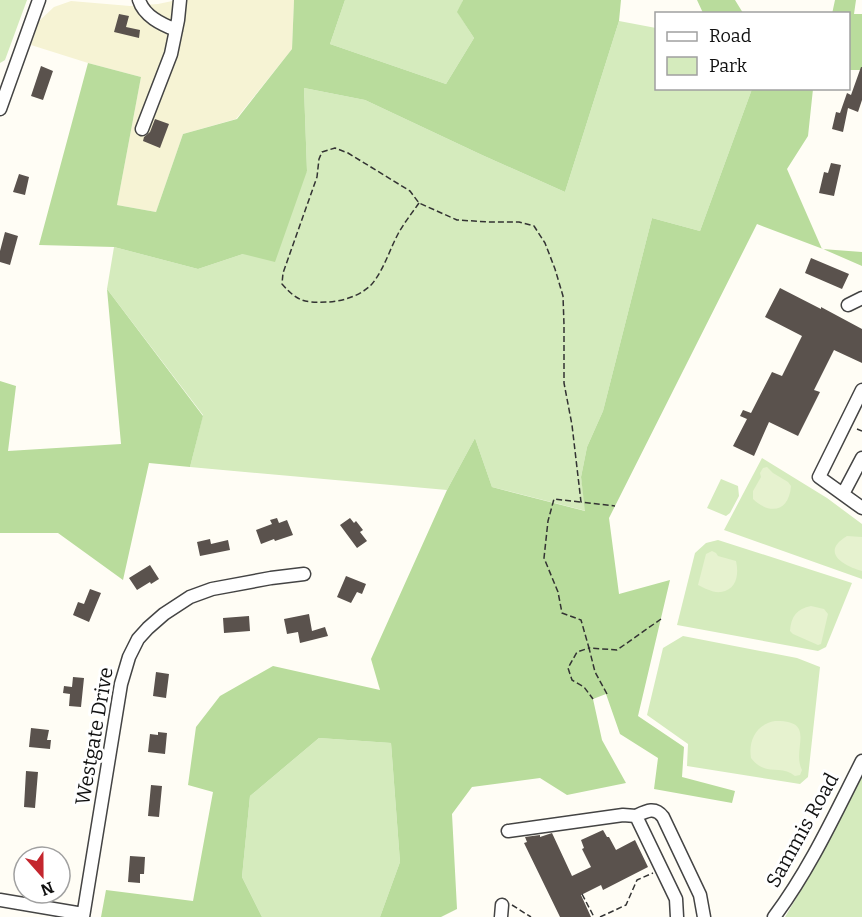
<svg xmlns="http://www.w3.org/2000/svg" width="862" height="917" font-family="Bitter,serif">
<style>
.farmland{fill:#f6f3d4}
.green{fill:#d5ebbd}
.forest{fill:#b9dc9c}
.pitch{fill:#e6f2cf}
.building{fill:#5a524d}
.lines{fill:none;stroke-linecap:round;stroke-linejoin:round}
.minor-casing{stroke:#444;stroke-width:15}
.path{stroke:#333;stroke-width:1.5;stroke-dasharray:6 3;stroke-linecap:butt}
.minor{stroke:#fff;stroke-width:12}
.labels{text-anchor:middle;stroke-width:6;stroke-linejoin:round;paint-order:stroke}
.street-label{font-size:20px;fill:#111;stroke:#fff}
</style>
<rect width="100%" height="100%" fill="#fffdf5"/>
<!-- farmland -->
<path class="farmland" d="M177,0h117l-2,49 -56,70 -53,15 -27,78 -39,-7 24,-128 -53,-14 -57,-18 8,-24 15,-14 17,-6 59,5 28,-2z"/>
<!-- green -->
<path class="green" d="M0,0h27l-22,60 -5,3z
M345,0h118l-5,13 16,25 -28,46 -116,-40z
M619,21l37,7v60l96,1 -52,142 -48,-13 -49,193 -16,36 -6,30 5,34 -94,-24 -17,-49 -28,52 -257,-23 13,-52 -96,-126 7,-42 84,22 45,-15 64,-83 -3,-83 61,12 117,55 83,37z
M762,458l65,40 35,26v55l-138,-49z
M721,479l17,7 1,10 -9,17 -4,3 -19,-8z
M718,540l134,43 -26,64 -8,4 -141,-26 18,-72 11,-10z
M683,636l114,22 23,9 -12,110 -8,7 -113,-18 1,-22 -41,-29 16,-67z
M319,738l72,5 9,119 -20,55h-118l-20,-40 8,-81z
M862,777v140h-77l34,-57z"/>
<!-- forest -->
<path class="forest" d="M294,0h51l-15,44 116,40 28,-46 -17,-26 6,-12h158l-2,21 -54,171 -83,-37 -117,-55 -61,-12 3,83 -32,91 -32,-8 -45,15 -84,-22 -75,-2 49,-182 53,14 -24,128 39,7 27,-78 54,-15 55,-70z
M697,0h38l8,13h-40z
M835,0h21l-2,14h8v56h-13l-1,-56h-16z
M752,89h61l-5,47 -21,33 35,80 40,3v14l-39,-17 -66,-25 -148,294 10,76 51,-14 -32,136 46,31 -2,30 53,14 -3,12 -78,-14 4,-31 -38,-24 -14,-40 -13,5 9,41 24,43 -59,12 -27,-17 -68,9 -20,27 5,95 -16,8h-61l20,-55 -9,-119 -72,-5 -69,58 -8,81 20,40h-161l5,-27 87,11 20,-109 -25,-7 8,-58 24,-31 53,-30 107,24 -9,-31 76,-169 28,-52 17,49 93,24 -4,-34 6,-30 16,-36 49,-193 48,13z
M107,289l96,127 -13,51 -41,-4 -26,117 -65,-47h-58v-152l16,5 -8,65 113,-7z"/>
<!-- pitch -->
<path class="pitch" d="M767,467l6,6 15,9 3,4c-2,26 -21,29 -38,13v-8l8,-14 -1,-4 3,-5z
M847,536l15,1v34c-19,-5 -42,-19 -15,-35z
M712,551l4,2 2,3 18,5c3,13 1,29 -15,31 -8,1 -17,-4 -23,-7l8,-31z
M811,606l13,3 4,5 -7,30 -3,1 -25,-11 -3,-3c1,-15 7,-22 21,-25z
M775,721c43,-1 16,28 27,49l-2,5 -5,1c-14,-12 -30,1 -44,-18 -3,-18 6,-34 24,-37z"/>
<!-- building -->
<path class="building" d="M119,14l10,2 -3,11 14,3 -1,8 -25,-6z
M41,66l12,5 -10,29 -12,-4z
M861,67h1v33l-4,12 -10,-4 -5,24 -11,-3 4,-17 4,1 7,-20 4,2z
M155,119l14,5 -9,24 -17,-7 1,-4 6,-5z
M831,163l10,2 -7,31 -15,-3 5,-21 4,1z
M19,174l10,3 -4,18 -12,-3z
M5,232l13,4 -8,29 -10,-3v-11z
M811,258l38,16 -7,15 -37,-16z
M780,288l41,21v-2l41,22v34l-28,-13 -20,40 6,2 -22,44 -29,-14 -15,34 -21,-10 14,-27 -7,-3 3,-6 8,3 21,-41 10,4 20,-40 -37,-19z
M277,518l2,5 8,-3 6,15 -18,6 -1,-2 -13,5 -5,-14 16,-6 -2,-4z
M350,518l4,5 2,-2 7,9 -3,2 7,9 -10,7 -17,-23z
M210,539l1,5 17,-4 2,10 -30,6 -3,-14z
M150,565l9,14 -8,5 -1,-2 -13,8 -8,-12z
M346,576l20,8 -4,10 -5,-2 -6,11 -14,-6z
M90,589l11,4 -12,29 -16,-7 5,-13 6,2z
M309,614l3,17 13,-4 3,9 -28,7 -2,-11 -11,2 -3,-15z
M249,616l1,15 -26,2 -1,-15z
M156,672l13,2 -3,24 -13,-2z
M73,677l11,1 -3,29 -12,-1 1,-12 -7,-1 1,-7 8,1z
M31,728l18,2 -2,10h4l-1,9 -21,-2z
M158,732l9,1 -2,21 -17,-2 2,-18 8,1z
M26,771l12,1 -3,36 -11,-1z
M151,785l11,1 -3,31 -11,-1z
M603,830l4,7h2l7,13 19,-10 13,27 -45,23 -2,-5 -20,10 10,22h-31l-36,-74 3,-1 -2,-5 15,-2v2l12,-4 20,43 19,-9 -9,-18 2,-1 -3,-8z
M130,856l15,1 -1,17h-4v9l-12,-1z"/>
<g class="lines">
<defs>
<path id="minor" d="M139,0c5,16 22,24 37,30
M0,109l39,-109
M142,129l29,-75 7,-34 2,-20
M848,305l14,-7
M862,390l-43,87 43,31
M843,494l19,-36
M508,831l115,-16 13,1
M0,900l83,14
M83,917l38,-233 8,-27 9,-18 10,-11 16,-14 26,-17 22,-8 59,-11 33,-4
M501,917l1,-12
M677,917l-1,-18 -40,-83c10,-5 19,-10 27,1l37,78 4,22
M774,917c36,-48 61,-103 88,-156"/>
</defs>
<!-- minor casing -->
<use href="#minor" class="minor-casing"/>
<!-- path -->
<path class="path" d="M419,203c-7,10 -15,20 -21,31 -8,15 -13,32 -23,46 -9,14 -32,22 -49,22 -22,1 -29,-1 -44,-18l1,-11 34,-96 2,-18 3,-7 13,-4 13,5 62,38 9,12 38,17 32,2h30l15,4 11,17 10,26 8,27 1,29v58l8,42 9,77 34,4
M857,429l5,2
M580,502l-26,-3 -6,22 -4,37 14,34 4,21 19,7 8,28 -12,4 -9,16 4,12 12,7 9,12
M607,694l-12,-22 -6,-24 28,2 44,-31
M582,894l12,23
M512,905l19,12
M600,917l26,-12 11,-25 16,-7"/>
<!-- minor -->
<use href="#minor" class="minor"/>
</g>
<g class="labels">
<!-- street labels -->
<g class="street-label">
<text transform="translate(94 736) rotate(-80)" y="7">Westgate Drive</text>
<text transform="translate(802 830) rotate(-61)" y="7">Sammis Road</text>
</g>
</g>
<!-- legend -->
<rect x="655" y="12" width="195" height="78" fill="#ffffff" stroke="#a0a0a0" stroke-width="1.5"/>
<rect x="667" y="32" width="30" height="9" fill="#ffffff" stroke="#a0a0a0" stroke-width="1.5"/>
<text x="709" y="42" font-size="18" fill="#111111">Road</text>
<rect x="667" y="57" width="30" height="18" fill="#d5ebbd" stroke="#a0a0a0" stroke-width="1.5"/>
<text x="709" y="72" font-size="18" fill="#111111">Park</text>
<!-- north arrow -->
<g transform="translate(42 875) rotate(159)"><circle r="28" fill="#ffffff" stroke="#a0a0a0" stroke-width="1.5"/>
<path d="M0-4.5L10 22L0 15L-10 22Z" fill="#c4262e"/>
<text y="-9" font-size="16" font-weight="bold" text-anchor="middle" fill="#111111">N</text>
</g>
</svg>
